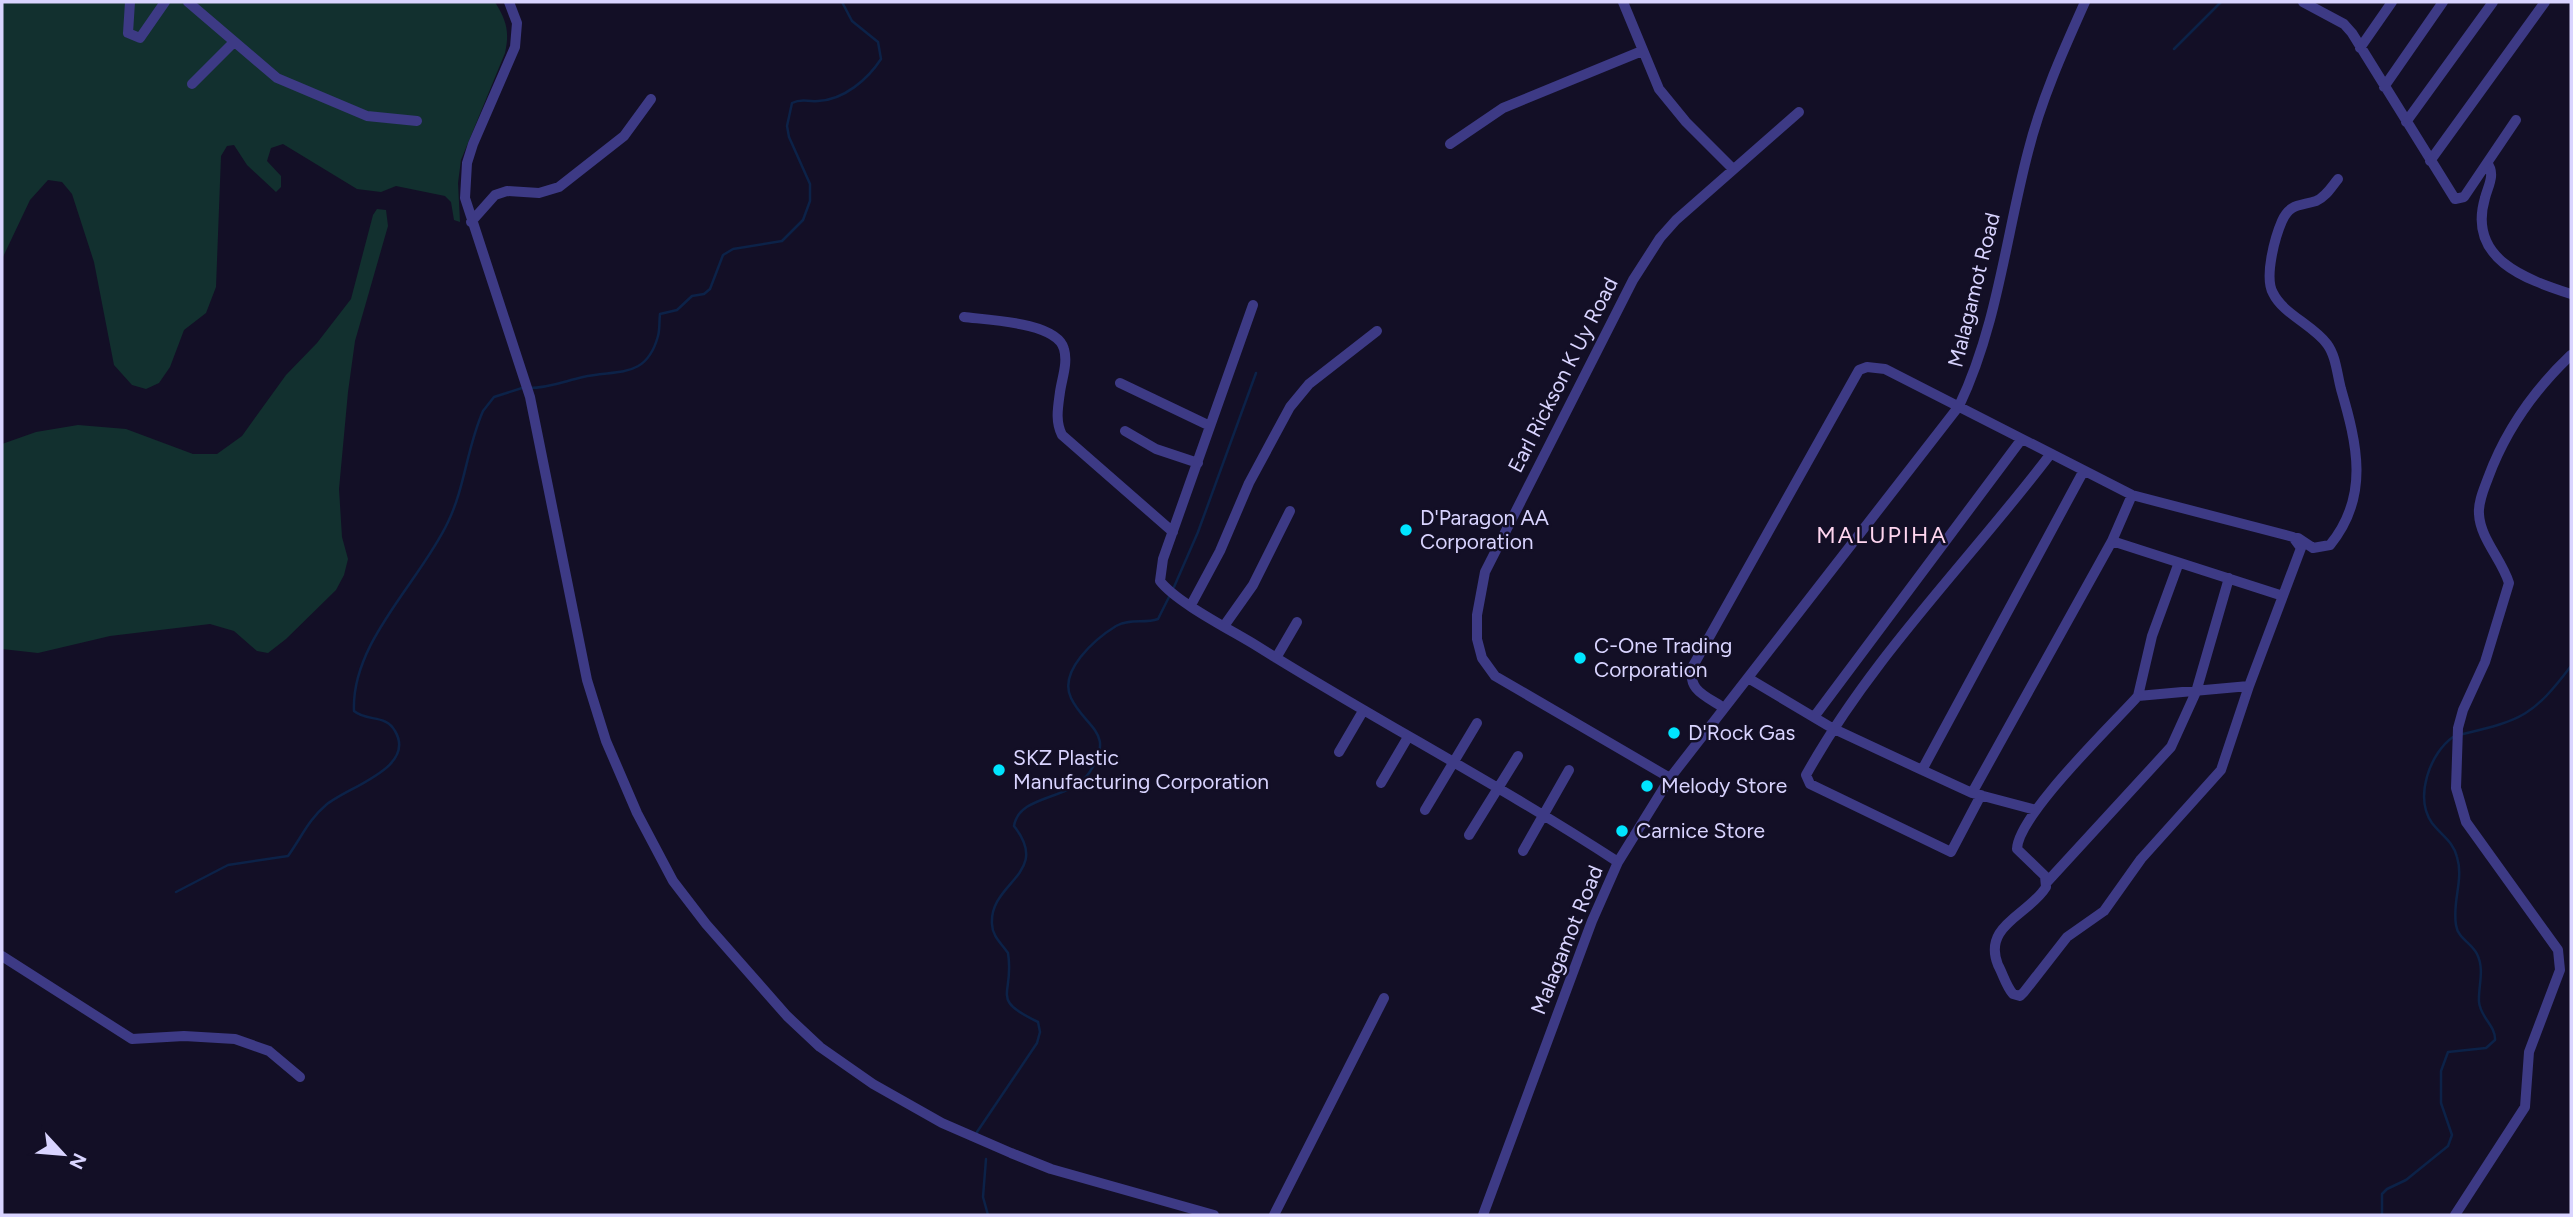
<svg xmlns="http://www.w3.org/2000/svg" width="2573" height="1217" font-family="Figtree,sans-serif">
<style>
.green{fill:#12302f}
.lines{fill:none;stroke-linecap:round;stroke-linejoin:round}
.stream{stroke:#0c2248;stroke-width:2.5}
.minor{stroke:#3d3a85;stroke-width:10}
.poi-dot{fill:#00e5ff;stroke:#130f26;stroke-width:2.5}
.labels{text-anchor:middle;stroke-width:5;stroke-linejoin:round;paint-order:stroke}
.street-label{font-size:21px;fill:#d9d4ff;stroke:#130f26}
.poi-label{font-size:21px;fill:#d9d4ff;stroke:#130f26;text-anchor:start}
.neighbourhood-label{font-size:23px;letter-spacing:2px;fill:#ffd6f0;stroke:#130f26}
</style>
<rect width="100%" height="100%" fill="#130f26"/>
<!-- green -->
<path class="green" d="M2,2h493c11,18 15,29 10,51l-44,107 -3,23 2,39 -6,-2 -3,-18 -6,-6 -49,-10 -15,6 -24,-3 -74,-45 -12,4 -4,13 14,15v11l-5,5 -29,-27 -13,-20 -7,1 -6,10 -5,131 -10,26 -22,17 -14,37 -11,16 -13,6 -14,-4 -18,-20 -20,-103 -22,-68 -10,-12 -14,-2 -18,20 -28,59z
M377,209l9,1 2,16 -33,115 -7,51 -9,97 3,48 6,22 -4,16 -8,15 -50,49 -18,14 -11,-2 -23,-20 -24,-7 -100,12 -72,17 -36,-4v-205l34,-12 42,-7 48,4 67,25h24l25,-18 44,-61 31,-32 34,-44 22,-84z"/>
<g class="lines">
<!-- stream -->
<path class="stream" d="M2174,49l47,-47
M529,388c20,0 36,-7 54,-11 34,-8 63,3 75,-41 2,-7 1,-14 2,-22l17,-4 15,-14 12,-2 6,-5 13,-34 10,-6 49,-8 21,-21 7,-19v-17l-21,-47 -2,-11 5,-23c10,-5 15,-1 26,-2 26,-1 50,-22 63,-42l-3,-17 -26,-21 -10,-19
M1174,587l24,-55 58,-159
M2463,734c59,-14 70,-18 108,-68
M176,892l52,-27 60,-9c13,-18 21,-37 38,-51 21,-18 91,-37 69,-74 -9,-17 -28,-9 -41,-20 -3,-69 66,-129 94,-189 17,-35 19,-75 35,-111l11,-14 28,-9
M977,1132l60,-89 3,-11 -2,-10c-50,-24 -23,-26 -30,-69 -6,-9 -16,-17 -16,-29 -3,-42 60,-50 22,-98 5,-32 56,-25 75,-53 28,-41 -4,-45 -18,-75 -13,-27 24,-59 45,-72 15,-8 28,-2 42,-7l11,-22
M986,1159l-3,38 5,18
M2382,1215v-21l5,-5 19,-9 42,-34 4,-11 -11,-32v-32l7,-19 38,-4 9,-8c1,-14 -15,-23 -16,-38 -1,-16 6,-32 -2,-48 -6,-12 -19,-15 -21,-29 -4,-24 8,-45 1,-68 -4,-16 -16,-22 -25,-34 -18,-26 -2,-70 21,-86"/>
<!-- minor -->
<path class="minor" d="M130,2l-2,31 12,5 25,-36
M188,2l89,76 90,38 50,5
M509,2l8,21 -2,24 -42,97 -6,19 -2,35 65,199 57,283 19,61 31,72 36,68 33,43 81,92 33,31 53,37 69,39 69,30 40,16 163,46
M1623,2l36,87 27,33 46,46
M2303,2l41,22 8,9 103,166 9,-2 52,-77
M2360,48l32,-46
M192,84l42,-42
M2384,87l59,-85
M2406,122l87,-120
M1450,144l53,-36 139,-57
M2430,161l115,-159
M2487,163c9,11 1,23 -2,35 -18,61 40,81 86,96
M471,222l24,-27 12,-4 32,2 20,-6 65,-51 27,-37
M1253,305l-90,254 -3,22c17,22 73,50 97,65 120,75 243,139 361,216
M964,317c23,3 93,5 100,32 4,14 -2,29 -4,43 -2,15 -5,29 2,43l111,97
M1120,383l90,43
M1125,431l31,18 42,14
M2298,538l15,10 17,-3c40,-49 27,-101 11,-156 -4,-15 -5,-33 -14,-45 -14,-19 -44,-30 -54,-51 -9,-16 2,-56 9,-72 8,-18 19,-15 34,-20 10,-4 16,-15 22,-22
M2112,541l171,55
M1191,605l29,-54 29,-68 41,-76 19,-23 68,-53
M1224,626l29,-41 37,-74
M1276,658l21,-36
M1748,678l84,50 90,42 161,-298
M2138,696l14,-60 26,-71
M1724,708c-18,-12 -38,-18 -31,-42l166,-296 8,-3 18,2 247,126 161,42 8,11 -52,138 -28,84 -80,89 -37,52 -37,26 -43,55 -4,4 -7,-2c-7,-8 -10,-20 -15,-29 -16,-40 31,-50 48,-78l-1,-11 -28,-27c1,-34 96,-125 121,-153l111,-10
M1814,717l207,-277
M1339,752l24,-41
M1922,770l50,23 64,17
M1670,778l-175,-102 -13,-18 -5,-19v-24l8,-43 148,-292 27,-42 16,-18 123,-108
M1381,783l27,-46
M1972,793l140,-252 20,-46
M1981,795l-30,57 -141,-68 -4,-9c65,-117 162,-213 243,-319
M1425,810l52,-87
M1469,835l49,-79
M1523,851l46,-81
M2047,882l124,-135 25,-55 33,-114
M2,956l130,83 52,-3 51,3 34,12 31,26
M1274,1215l110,-217
M1483,1215l109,-294 26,-59 52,-84 289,-372c38,-79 47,-170 69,-254 13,-52 35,-101 57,-150
M2455,1215l70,-108 4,-55 31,-82 -2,-20 -92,-128 -10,-34 2,-60 5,-18 22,-48 24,-79c-7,-23 -29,-45 -30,-69 -1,-12 5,-25 9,-36 18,-49 46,-88 83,-123"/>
</g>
<!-- markers -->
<g class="poi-dot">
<circle cx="1406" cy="530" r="7"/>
<circle cx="1580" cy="658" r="7"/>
<circle cx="1674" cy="733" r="7"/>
<circle cx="999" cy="770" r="7"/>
<circle cx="1647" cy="786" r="7"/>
<circle cx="1622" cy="831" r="7"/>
</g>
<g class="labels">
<!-- street labels -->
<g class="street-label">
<text transform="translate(1974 290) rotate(-76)" y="7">Malagamot Road</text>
<text transform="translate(1563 375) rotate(-63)" y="7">Earl Rickson K Uy Road</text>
<text transform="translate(1567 940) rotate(-68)" y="7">Malagamot Road</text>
</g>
<!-- poi labels -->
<g class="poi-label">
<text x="1420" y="525">D'Paragon AA<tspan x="1420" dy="24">Corporation</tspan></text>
<text x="1594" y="653">C-One Trading<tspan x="1594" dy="24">Corporation</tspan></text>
<text x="1688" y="740">D'Rock Gas</text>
<text x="1013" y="765">SKZ Plastic<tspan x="1013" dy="24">Manufacturing Corporation</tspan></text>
<text x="1661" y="793">Melody Store</text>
<text x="1636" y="838">Carnice Store</text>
</g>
<!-- neighbourhood labels -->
<g class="neighbourhood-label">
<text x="1882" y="543">MALUPIHA</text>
</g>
</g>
<!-- border -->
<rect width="2573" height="1217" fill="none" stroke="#d9d4ff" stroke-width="7"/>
<!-- north arrow -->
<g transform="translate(63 1154) rotate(116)" stroke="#130f26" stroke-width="5" paint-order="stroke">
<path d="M0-5L12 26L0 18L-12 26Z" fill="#d9d4ff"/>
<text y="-10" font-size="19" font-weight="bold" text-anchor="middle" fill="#d9d4ff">N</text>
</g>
</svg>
